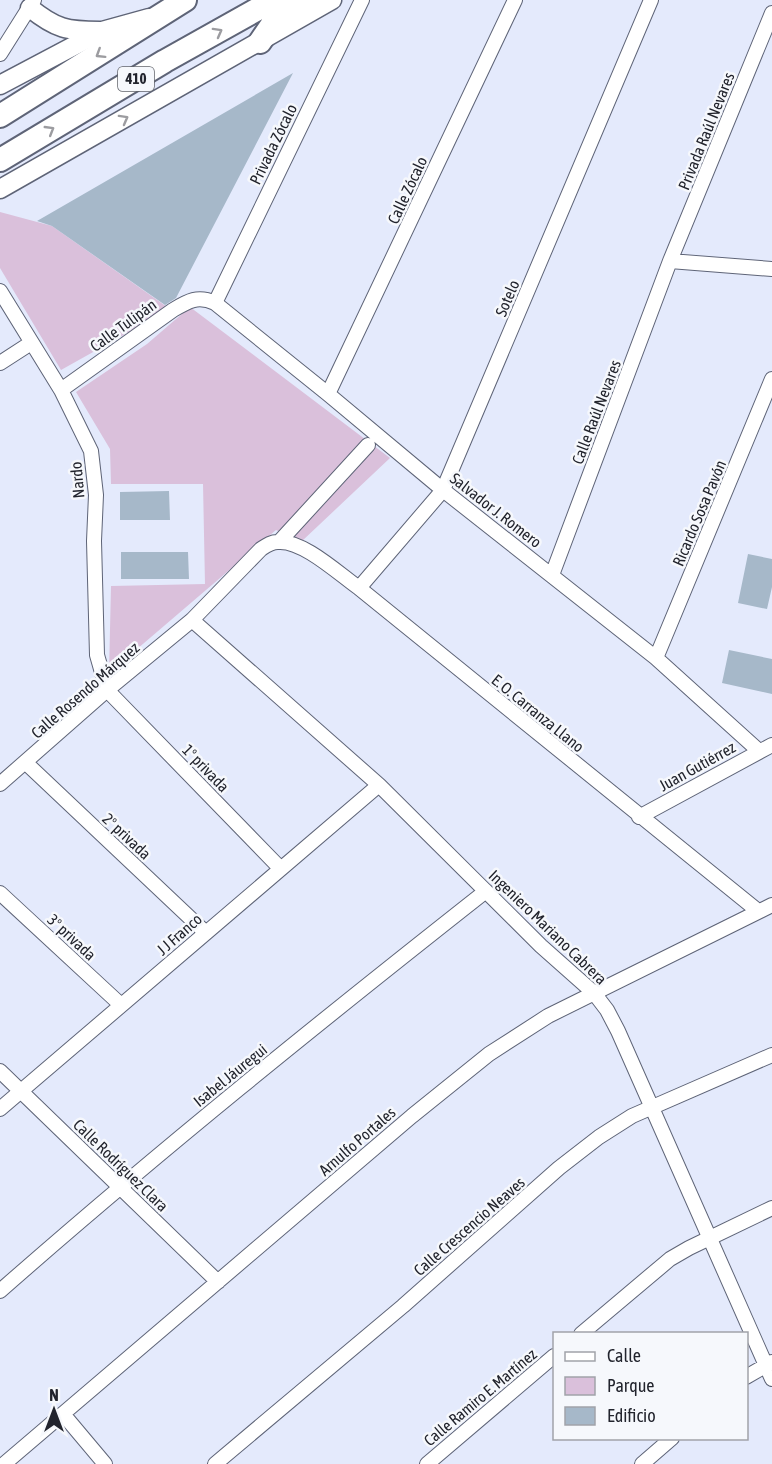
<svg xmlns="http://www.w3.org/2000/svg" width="772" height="1464" font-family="'Asap Condensed',sans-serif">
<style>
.green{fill:#dac0db}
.building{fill:#a6b8c9}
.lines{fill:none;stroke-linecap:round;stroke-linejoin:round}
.minor-casing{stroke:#5e6477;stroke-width:16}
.tertiary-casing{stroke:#5e6477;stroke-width:21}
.primary-casing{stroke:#5e6477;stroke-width:26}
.minor{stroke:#fff;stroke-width:14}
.tertiary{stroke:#fff;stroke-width:18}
.primary{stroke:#fff;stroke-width:22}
.oneway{stroke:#9c9ca0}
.labels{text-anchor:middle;stroke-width:5;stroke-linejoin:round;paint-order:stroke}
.shield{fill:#f6f8fc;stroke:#62646b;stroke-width:1.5}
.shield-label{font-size:15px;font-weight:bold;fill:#22242d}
.street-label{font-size:16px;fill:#22242d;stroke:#f6f8fc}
</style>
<rect width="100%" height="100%" fill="#e4eafc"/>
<!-- green -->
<path class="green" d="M0,212l52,14 118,83 -109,61 -61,-102z
M190,307l200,151 -89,84 -25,-12 -167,143 2,-87 94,-2 -2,-100h-92l-1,-35 -34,-57 71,-48z"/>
<!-- building -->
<path class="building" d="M293,73l-117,225 -11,7 -113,-79 -15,-5z
M169,491l1,29h-50v-28z
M121,552h67l1,27h-68z
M748,554l24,5v28l-5,22 -29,-6z
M729,650l43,9v35l-50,-11z"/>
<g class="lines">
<defs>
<path id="minor" d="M0,54l34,-54
M670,261l102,8
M0,291l61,99 30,61 5,44 -2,46 3,114 10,35 173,178
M215,303l147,-303
M0,363l31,-20
M61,390l112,-80c15,-9 25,-15 42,-7l113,91 115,96 213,168 103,93
M328,394l187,-394
M280,541l88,-96
M552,575l118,-314 102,-248
M359,588l84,-98 208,-490
M192,620l187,165 162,161 53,47 13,17 11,21 154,348
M656,658l116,-279
M26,763l180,170
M0,784l107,-94 85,-70 69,-71c6,-4 10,-7 17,-7 25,-2 61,32 81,46l399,323
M639,817l133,-72
M0,893l121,112
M0,1071l218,211
M0,1109l379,-324
M0,1291c158,-139 321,-270 486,-400
M581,1334l89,-75 19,-11 83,-40
M746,1377l26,-15
M63,1414l42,50
M4,1464l408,-348 77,-62 59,-38 224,-111
M215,1464l188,-158 156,-138 40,-31 33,-21 140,-61
M427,1464l127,-108
M642,1464l30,-26"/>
<path id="tertiary" d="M30,8c26,21 37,23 70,23
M0,85l102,-54 47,-13
M0,189l332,-189"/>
<path id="primary" d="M260,42l13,-19 30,-23
M0,116l185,-116
M0,160l165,-99 109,-61"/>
</defs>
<!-- minor casing -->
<use href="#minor" class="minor-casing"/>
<!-- tertiary casing -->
<use href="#tertiary" class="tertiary-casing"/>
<!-- primary casing -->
<use href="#primary" class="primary-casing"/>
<!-- minor -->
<use href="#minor" class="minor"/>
<!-- tertiary -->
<use href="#tertiary" class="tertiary"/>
<!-- primary -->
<use href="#primary" class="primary"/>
</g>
<!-- one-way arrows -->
<defs><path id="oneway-chevron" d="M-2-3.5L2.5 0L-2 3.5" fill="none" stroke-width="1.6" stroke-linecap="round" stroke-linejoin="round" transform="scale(1.5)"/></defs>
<g class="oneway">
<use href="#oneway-chevron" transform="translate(218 32) rotate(-29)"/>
<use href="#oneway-chevron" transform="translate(100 54) rotate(148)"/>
<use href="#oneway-chevron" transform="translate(124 119) rotate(-29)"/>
<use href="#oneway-chevron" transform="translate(50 130) rotate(-31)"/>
</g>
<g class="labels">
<!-- shield labels -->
<rect class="shield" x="118" y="67" width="36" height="24" rx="4.5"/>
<g class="shield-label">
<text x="136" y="84">410</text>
</g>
<!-- street labels -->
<g class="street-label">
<text transform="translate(706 131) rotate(-68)" y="6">Privada Raúl Nevares</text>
<text transform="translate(273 144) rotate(-64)" y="6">Privada Zócalo</text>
<text transform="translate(407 190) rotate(-65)" y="6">Calle Zócalo</text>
<text transform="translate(507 298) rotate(-67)" y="6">Sotelo</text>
<text transform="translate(123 325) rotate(-36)" y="6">Calle Tulipán</text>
<text transform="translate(596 412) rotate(-69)" y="6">Calle Raúl Nevares</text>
<text transform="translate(77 480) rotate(-95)" y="6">Nardo</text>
<text transform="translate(496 510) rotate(38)" y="6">Salvador J. Romero</text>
<text transform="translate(699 513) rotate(-67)" y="6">Ricardo Sosa Pavón</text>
<text transform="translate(85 690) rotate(-41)" y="6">Calle Rosendo Márquez</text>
<text transform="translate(538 713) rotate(39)" y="6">E. O. Carranza Llano</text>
<text transform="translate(697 766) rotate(-29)" y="6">Juan Gutiérrez</text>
<text transform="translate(206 768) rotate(46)" y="6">1° privada</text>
<text transform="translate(127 836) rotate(43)" y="6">2° privada</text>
<text transform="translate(548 927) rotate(44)" y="6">Ingeniero Mariano Cabrera</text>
<text transform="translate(179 934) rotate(-41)" y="6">J J Franco</text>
<text transform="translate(72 937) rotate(43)" y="6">3° privada</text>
<text transform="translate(230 1075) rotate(-39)" y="6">Isabel Jáuregui</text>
<text transform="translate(357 1141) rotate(-41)" y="6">Arnulfo Portales</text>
<text transform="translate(121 1165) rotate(44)" y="6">Calle Rodríguez Clara</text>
<text transform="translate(469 1226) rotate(-41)" y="6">Calle Crescencio Neaves</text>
<text transform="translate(480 1397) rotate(-40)" y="6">Calle Ramiro E. Martínez</text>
</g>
</g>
<!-- legend -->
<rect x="553" y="1332" width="195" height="108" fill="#f6f8fc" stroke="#a1a3a9" stroke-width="1.5"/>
<rect x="565" y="1352" width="30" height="9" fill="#ffffff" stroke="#a1a3a9" stroke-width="1.5"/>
<text x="607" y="1362" font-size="18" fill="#22242d">Calle</text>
<rect x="565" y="1377" width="30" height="18" fill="#dac0db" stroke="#a1a3a9" stroke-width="1.5"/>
<text x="607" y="1392" font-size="18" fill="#22242d">Parque</text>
<rect x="565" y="1407" width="30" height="18" fill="#a6b8c9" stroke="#a1a3a9" stroke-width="1.5"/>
<text x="607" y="1422" font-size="18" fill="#22242d">Edificio</text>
<!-- north arrow -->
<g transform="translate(54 1410)" stroke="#f6f8fc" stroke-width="4.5" paint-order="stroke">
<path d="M0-4.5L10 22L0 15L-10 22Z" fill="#22242d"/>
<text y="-9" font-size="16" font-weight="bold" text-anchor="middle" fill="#22242d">N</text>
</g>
</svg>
